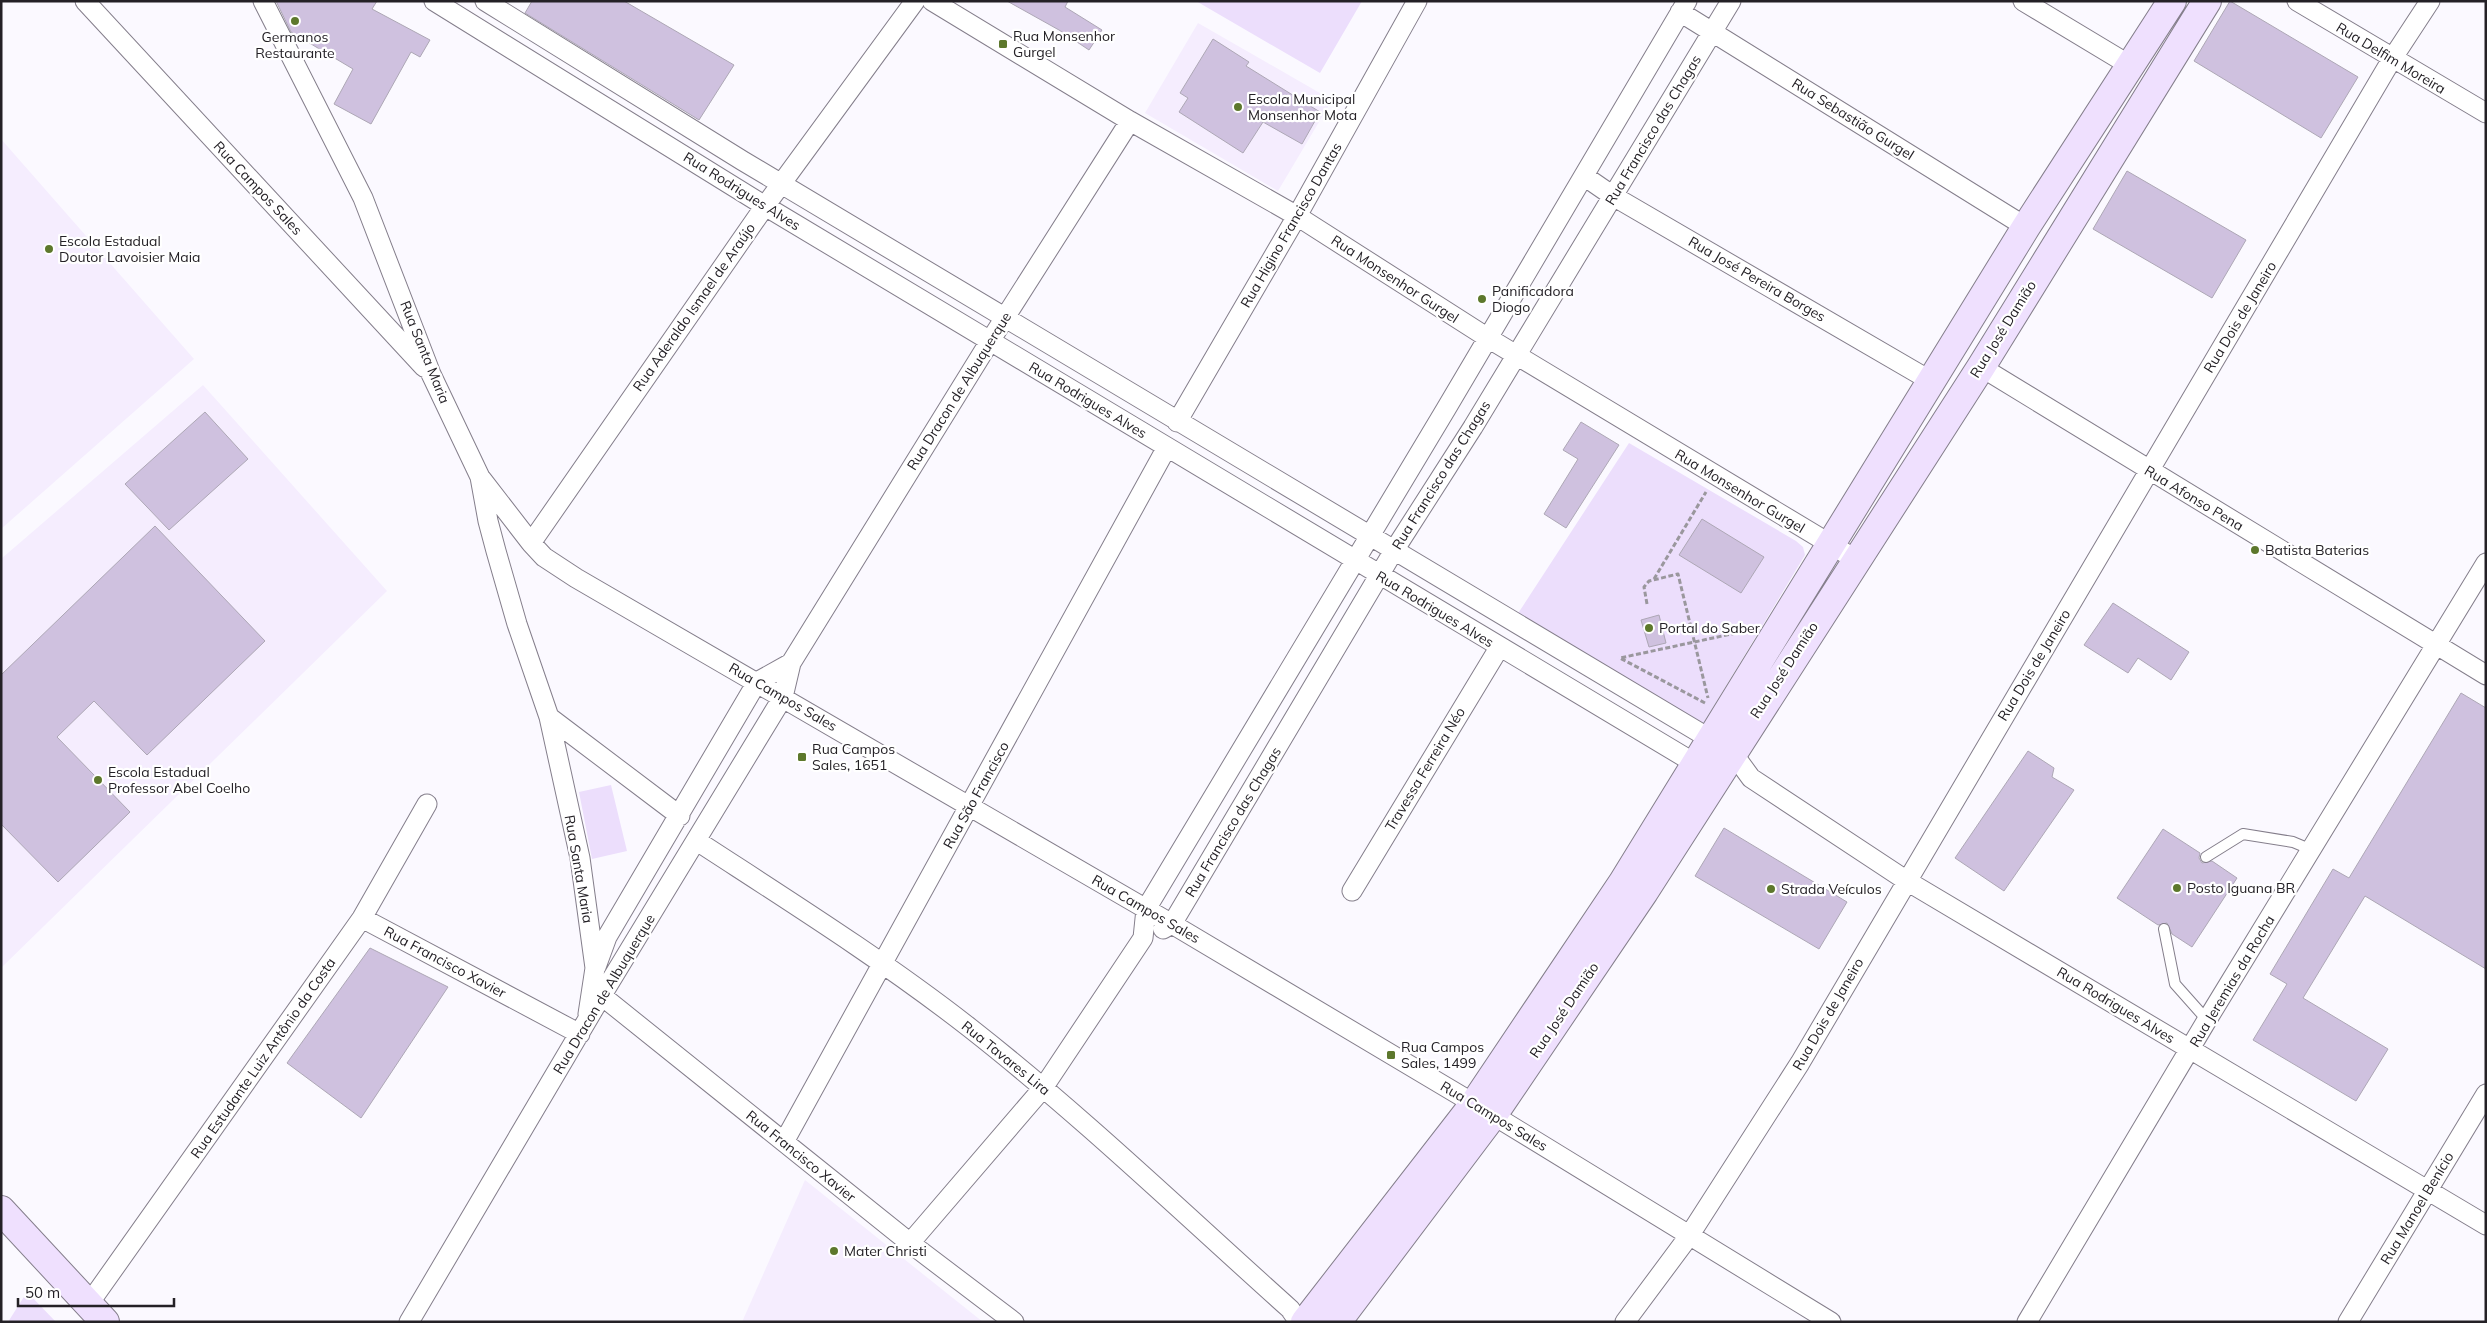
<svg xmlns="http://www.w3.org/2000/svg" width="2487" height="1323" font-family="Mulish,sans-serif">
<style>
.built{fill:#f5edfe}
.green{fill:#ecdefc}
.building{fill:#cfc1df;stroke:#ada7b5}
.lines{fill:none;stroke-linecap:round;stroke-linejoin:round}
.lane-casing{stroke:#847e8b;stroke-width:12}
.street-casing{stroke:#847e8b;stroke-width:21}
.secondary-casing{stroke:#847e8b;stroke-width:30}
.path{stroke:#9a979d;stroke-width:3;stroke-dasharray:5 2.5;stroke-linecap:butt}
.lane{stroke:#fff;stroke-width:10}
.street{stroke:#fff;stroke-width:19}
.secondary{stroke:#efe0fe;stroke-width:28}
.poi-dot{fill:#5d782c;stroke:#fff;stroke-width:2}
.labels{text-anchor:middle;stroke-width:4.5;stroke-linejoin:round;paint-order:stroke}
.poi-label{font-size:14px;fill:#242126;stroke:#fff;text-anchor:start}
.street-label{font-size:14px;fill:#242126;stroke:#fff}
</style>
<rect width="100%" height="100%" fill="#fbf9ff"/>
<!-- built -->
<path class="built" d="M1198,23l134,77 -54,91 -133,-78z
M1,139l193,220 -193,170z
M203,385l184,206 -386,377v-409z
M805,1180l178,142h-241z"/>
<!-- green -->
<path class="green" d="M1196,1h166l-42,72z
M1629,443l167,98 7,6 2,8 -102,169 -186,-109z
M611,785l16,66 -35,8 -13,-67z
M27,1292l29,30h-48z"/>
<!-- building -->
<path class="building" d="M276,1h101l-5,8 58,31 -10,17 -9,-5 -40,72 -37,-20 19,-35 -62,-37z
M532,1h92l110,64 -35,55 -174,-107z
M1007,1h61l-3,6 37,23 -13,20 -30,-20z
M2230,1l128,76 -37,61 -127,-77z
M1213,39l36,23 -3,4 74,46 -18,32 -39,-22 -20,31 -64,-41 9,-14 -8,-5z
M2127,171l119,69 -34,58 -119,-69z
M205,412l43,47 -79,71 -44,-46z
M1581,422l38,23 -53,83 -22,-14 34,-55 -15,-9z
M1702,519l62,38 -23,36 -62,-38z
M155,526l110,115 -118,114 -53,-54 -37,36 73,75 -72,70 -57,-58v-149z
M2113,603l76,49 -18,28 -33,-22 -10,15 -44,-28z
M1659,615l7,28 -17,4 -8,-27z
M2461,693l25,15v261l-121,-73 -62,102 85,51 -32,52 -103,-61 34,-56 -17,-10 63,-105 16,9z
M2028,751l26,17 -2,9 22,13 -70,101 -49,-33z
M1724,828l123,74 -28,47 -124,-73z
M2163,829l37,24 -1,5 3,5 10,-2 25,17 -45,69 -20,-13 -5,-11 -9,2 -41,-27z
M370,948l78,39 -87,131 -74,-55z"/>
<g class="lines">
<defs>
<path id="lane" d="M2206,857l37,-23 50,8 19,8
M2164,929l11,55 32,36"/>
<path id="street" d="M85,1l339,366
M263,1l100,197 68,176 49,103 8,44 8,30 21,73 32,93 31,141 15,110 -7,46
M434,1l331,205 941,564
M485,1l258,160 989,591 19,26 156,103 579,344
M932,1l198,120 167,95 191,122 367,221
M2023,1l108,65
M2297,1l189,112
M1680,12l346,215
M1584,176l29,20 318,185
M1981,367l505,308
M1177,422l120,-206 120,-215
M480,477l51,66 13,14 32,21 596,346 321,191 338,207
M531,543l234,-337 150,-205
M549,717l131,99
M697,841c92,60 186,119 273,187 111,87 214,186 320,281l9,13
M1352,891l147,-243
M362,918l218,116
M1163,929l9,-5 221,-372 80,-125 258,-426
M596,967l11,-30 150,-255 34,-19
M592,988l318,255 104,79
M784,1142l383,-695
M910,1243l133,-155 100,-150 3,-29 300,-500 241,-408
M88,1305l274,-387 65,-114
M409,1322l193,-327 181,-298 8,-34 199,-322 140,-220
M1625,1322l64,-86 111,-173 592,-1004 38,-58
M2027,1322l180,-302 279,-457
M2348,1322l138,-228"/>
<path id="secondary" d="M1,1210l104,112
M1305,1322l169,-218 149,-222 403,-655 146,-226
M1337,1322l156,-207 151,-223 337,-525 226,-366"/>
</defs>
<!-- lane casing -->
<use href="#lane" class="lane-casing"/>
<!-- street casing -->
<use href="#street" class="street-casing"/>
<!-- secondary casing -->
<use href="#secondary" class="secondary-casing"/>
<!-- path -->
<path class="path" d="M1654,579l52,-87
M1647,604l-3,-17 5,-6 29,-7 30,124
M1705,703l-85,-45 130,-28"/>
<!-- lane -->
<use href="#lane" class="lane"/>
<!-- street -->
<use href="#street" class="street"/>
<!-- secondary -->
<use href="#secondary" class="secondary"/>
</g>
<!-- markers -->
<g class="poi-dot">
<circle cx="295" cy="21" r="5"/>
<rect x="998" y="39" width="10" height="10" rx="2.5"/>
<circle cx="1238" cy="107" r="5"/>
<circle cx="49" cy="249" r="5"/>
<circle cx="1482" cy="299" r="5"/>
<circle cx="2255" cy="550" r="5"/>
<circle cx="1649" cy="628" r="5"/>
<rect x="797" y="752" width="10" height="10" rx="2.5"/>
<circle cx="98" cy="780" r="5"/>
<circle cx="2177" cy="888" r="5"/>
<circle cx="1771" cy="889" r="5"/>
<rect x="1386" y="1050" width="10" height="10" rx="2.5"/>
<circle cx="834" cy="1251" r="5"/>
</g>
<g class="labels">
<!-- poi labels -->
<g class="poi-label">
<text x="1013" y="41">Rua Monsenhor<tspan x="1013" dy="16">Gurgel</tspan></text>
<text x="295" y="42" text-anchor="middle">Germanos<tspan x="295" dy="16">Restaurante</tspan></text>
<text x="1248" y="104">Escola Municipal<tspan x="1248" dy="16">Monsenhor Mota</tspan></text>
<text x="59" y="246">Escola Estadual<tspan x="59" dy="16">Doutor Lavoisier Maia</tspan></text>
<text x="1492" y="296">Panificadora<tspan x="1492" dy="16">Diogo</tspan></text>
<text x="2265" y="555">Batista Baterias</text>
<text x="1659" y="633">Portal do Saber</text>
<text x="812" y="754">Rua Campos<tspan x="812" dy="16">Sales, 1651</tspan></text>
<text x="108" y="777">Escola Estadual<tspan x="108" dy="16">Professor Abel Coelho</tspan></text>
<text x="2187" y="893">Posto Iguana BR</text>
<text x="1781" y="894">Strada Veículos</text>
<text x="1401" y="1052">Rua Campos<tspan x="1401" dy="16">Sales, 1499</tspan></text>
<text x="844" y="1256">Mater Christi</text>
</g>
<!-- street labels -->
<g class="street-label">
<text transform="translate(2391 58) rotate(31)" y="5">Rua Delfim Moreira</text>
<text transform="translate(1853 119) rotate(32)" y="5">Rua Sebastião Gurgel</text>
<text transform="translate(1653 130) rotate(-59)" y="5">Rua Francisco das Chagas</text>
<text transform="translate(258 188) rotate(47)" y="5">Rua Campos Sales</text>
<text transform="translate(742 191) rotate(32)" y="5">Rua Rodrigues Alves</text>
<text transform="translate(1291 225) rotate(-60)" y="5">Rua Higino Francisco Dantas</text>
<text transform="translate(1395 279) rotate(33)" y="5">Rua Monsenhor Gurgel</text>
<text transform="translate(1757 279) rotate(30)" y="5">Rua José Pereira Borges</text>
<text transform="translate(694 307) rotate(-55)" y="5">Rua Aderaldo Ismael de Araújo</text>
<text transform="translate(2240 317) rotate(-59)" y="5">Rua Dois de Janeiro</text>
<text transform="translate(2003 329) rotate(-58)" y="5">Rua José Damião</text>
<text transform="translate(425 352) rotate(68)" y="5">Rua Santa Maria</text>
<text transform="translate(959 391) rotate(-58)" y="5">Rua Dracon de Albuquerque</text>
<text transform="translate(1088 400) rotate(31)" y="5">Rua Rodrigues Alves</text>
<text transform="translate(1441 475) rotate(-58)" y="5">Rua Francisco das Chagas</text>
<text transform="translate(1740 491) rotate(31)" y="5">Rua Monsenhor Gurgel</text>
<text transform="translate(2194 498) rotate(31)" y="5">Rua Afonso Pena</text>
<text transform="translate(1435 609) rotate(31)" y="5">Rua Rodrigues Alves</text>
<text transform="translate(2034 665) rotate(-59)" y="5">Rua Dois de Janeiro</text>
<text transform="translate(1784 670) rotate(-57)" y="5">Rua José Damião</text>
<text transform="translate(783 697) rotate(30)" y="5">Rua Campos Sales</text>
<text transform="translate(1425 769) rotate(-59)" y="5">Travessa Ferreira Néo</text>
<text transform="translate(976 795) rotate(-61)" y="5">Rua São Francisco</text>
<text transform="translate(1233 822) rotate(-59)" y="5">Rua Francisco das Chagas</text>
<text transform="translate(579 869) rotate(80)" y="5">Rua Santa Maria</text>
<text transform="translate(1146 909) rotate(30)" y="5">Rua Campos Sales</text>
<text transform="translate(445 962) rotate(28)" y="5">Rua Francisco Xavier</text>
<text transform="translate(2232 981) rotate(-59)" y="5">Rua Jeremias da Rocha</text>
<text transform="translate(604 994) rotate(-59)" y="5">Rua Dracon de Albuquerque</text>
<text transform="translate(2116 1005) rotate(31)" y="5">Rua Rodrigues Alves</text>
<text transform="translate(1564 1010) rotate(-56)" y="5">Rua José Damião</text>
<text transform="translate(1828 1014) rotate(-60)" y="5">Rua Dois de Janeiro</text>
<text transform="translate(263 1058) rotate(-55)" y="5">Rua Estudante Luiz Antônio da Costa</text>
<text transform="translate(1006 1058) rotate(39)" y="5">Rua Tavares Lira</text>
<text transform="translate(1494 1116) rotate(31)" y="5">Rua Campos Sales</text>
<text transform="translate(801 1156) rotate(39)" y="5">Rua Francisco Xavier</text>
<text transform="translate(2417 1208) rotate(-59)" y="5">Rua Manoel Benício</text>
</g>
</g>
<!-- border -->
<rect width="2487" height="1323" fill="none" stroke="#242126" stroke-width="5"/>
<!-- scale -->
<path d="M18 1298v8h156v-8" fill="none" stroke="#242126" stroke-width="2.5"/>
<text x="25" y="1298" font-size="15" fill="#242126" stroke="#ffffff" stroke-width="4" paint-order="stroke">50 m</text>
</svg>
